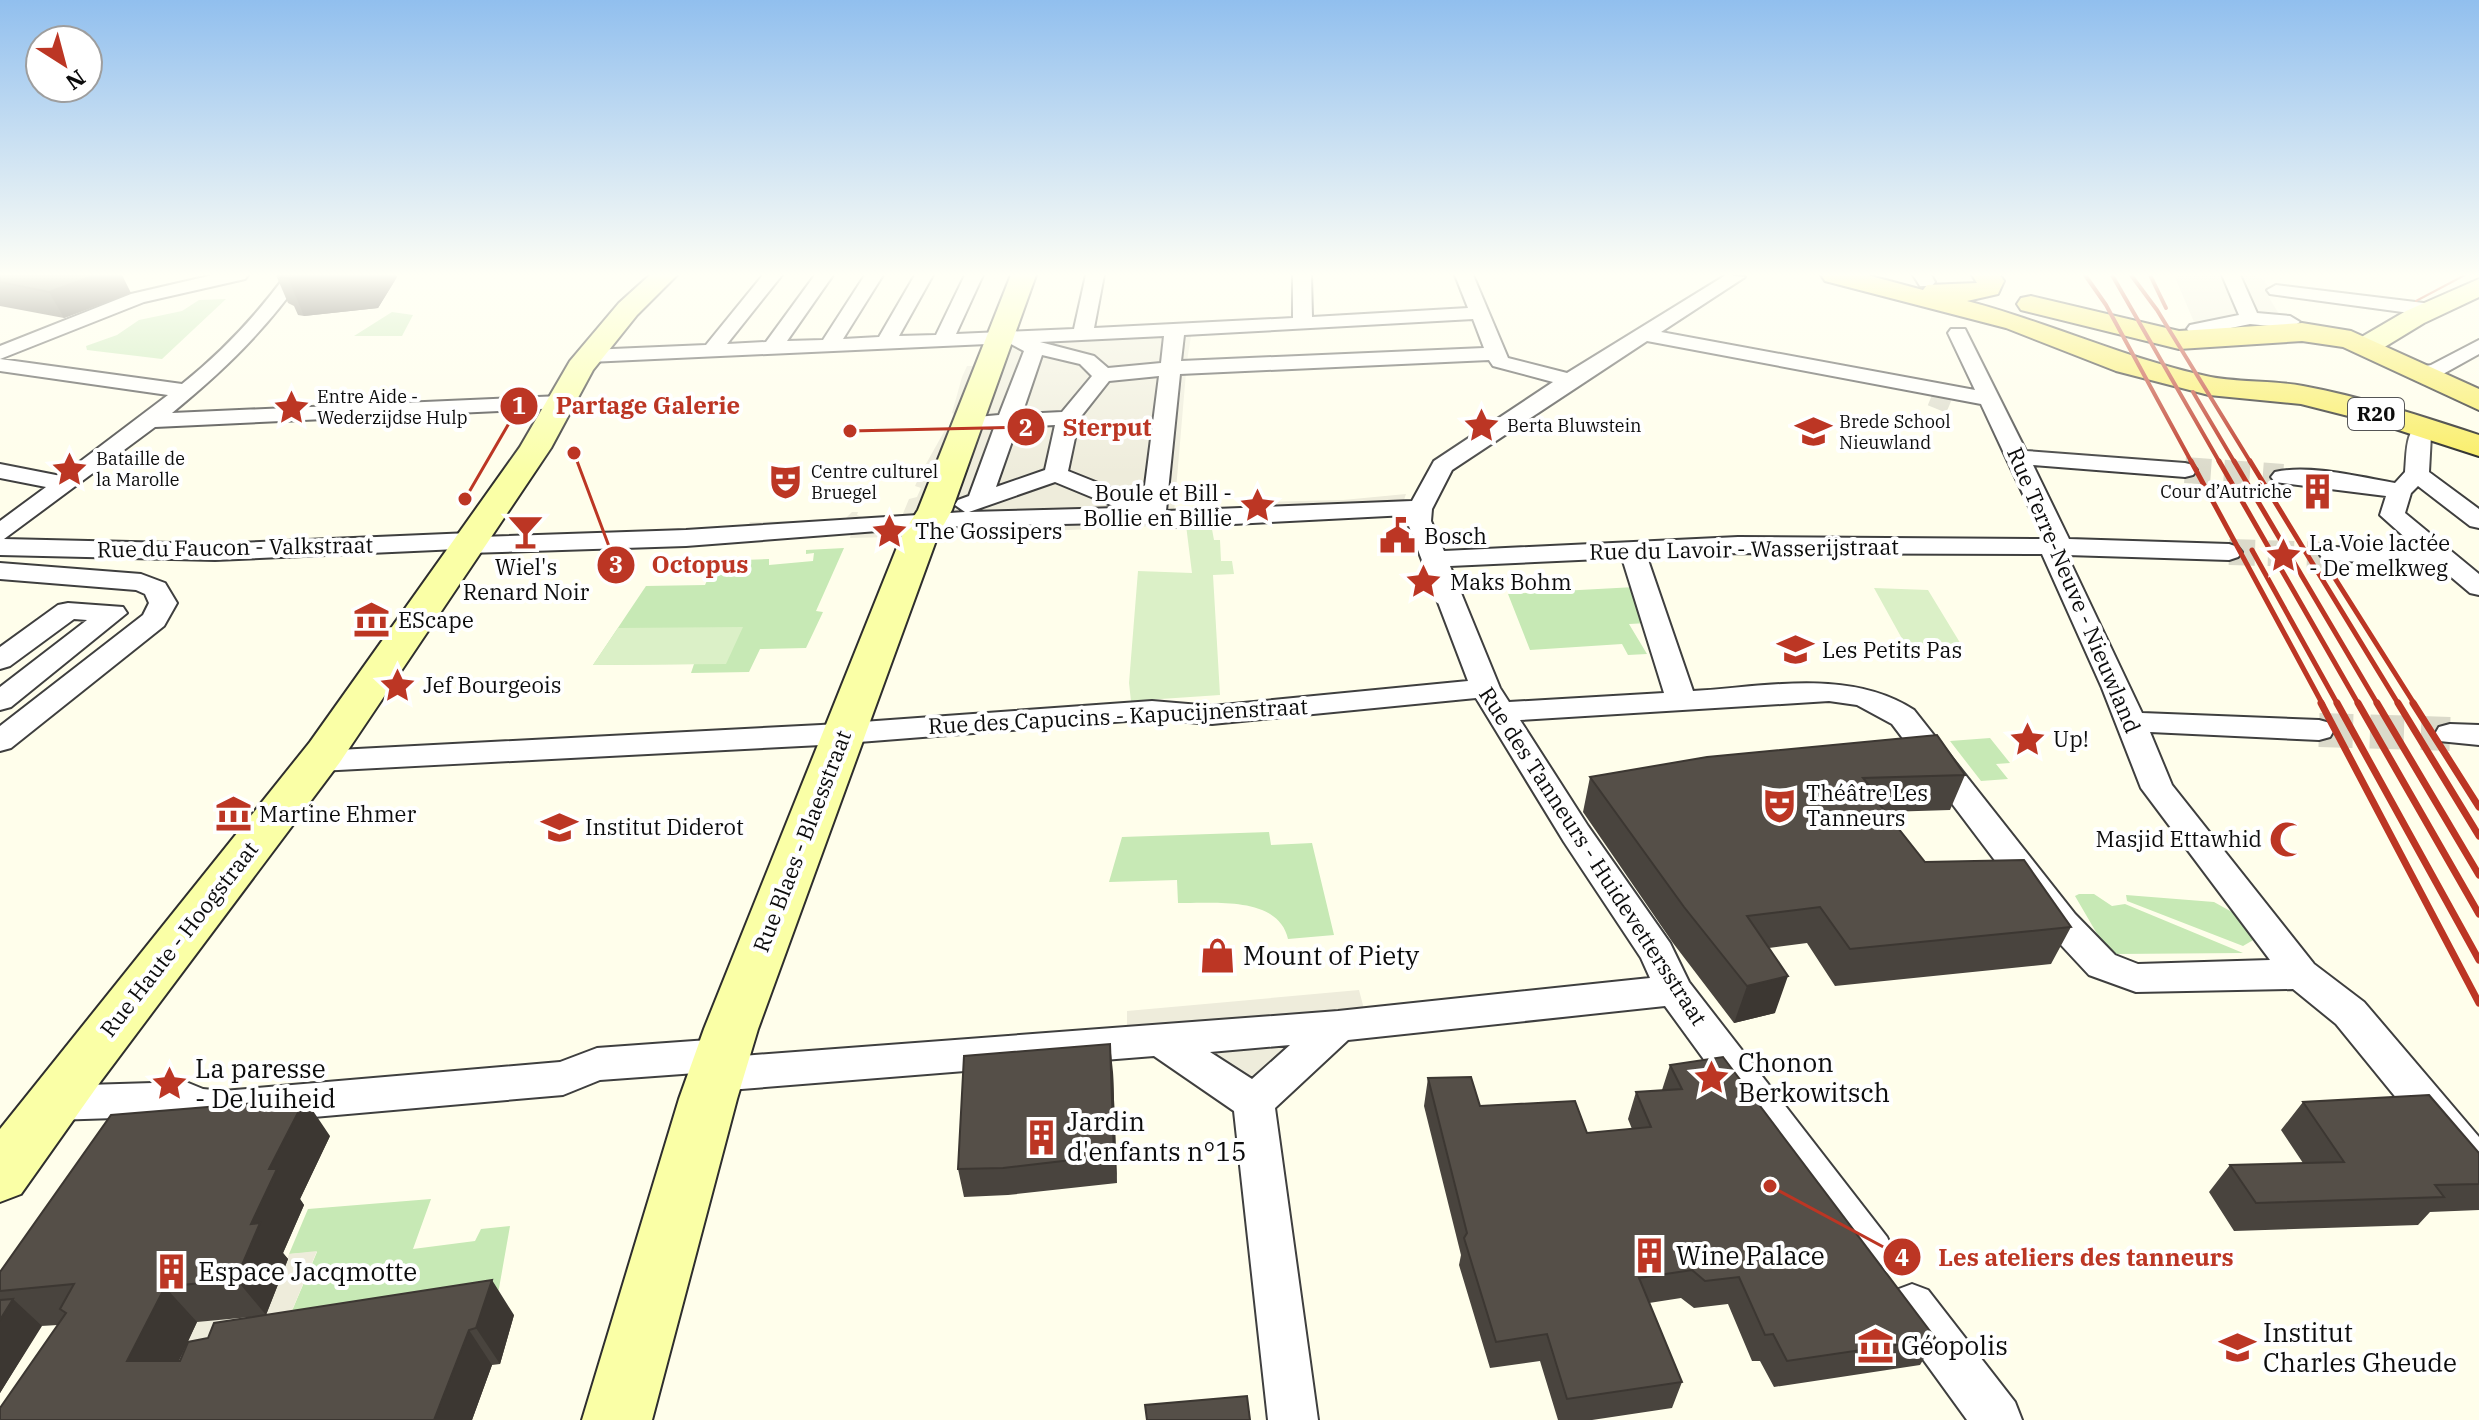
<svg xmlns="http://www.w3.org/2000/svg" width="2479" height="1420" font-family="'IBM Plex Serif',serif">
<style>
.green{fill:#c7e9b5}
.pitch{fill:#dbf0c7}
.plaza{fill:#eeecdb}
.lines{fill:none;stroke-linecap:round;stroke-linejoin:round}
.street-tunnel-far2{stroke:#dbdaca;stroke-width:20;stroke-dasharray:20 10;stroke-linecap:butt}
.street-tunnel-far1{stroke:#dbdaca;stroke-width:26;stroke-dasharray:26 13;stroke-linecap:butt}
.street-tunnel{stroke:#dbdaca;stroke-width:34;stroke-dasharray:34 17;stroke-linecap:butt}
.street-casing{stroke:#3f3f3f;stroke-width:4}
.secondary-casing{stroke:#2e2e2e;stroke-width:4}
.primary-casing{stroke:#1d1d1d;stroke-width:4}
.street{fill:#fff;fill-rule:evenodd}
.secondary{fill:#faffa6;fill-rule:evenodd}
.primary{fill:#f9ed60;fill-rule:evenodd}
.tram{stroke:#bc3624;stroke-width:2}
.rail-far2{stroke:#bc3624;stroke-width:4}
.rail-far1{stroke:#bc3624;stroke-width:5}
.rail{stroke:#bc3624;stroke-width:7}
.wall{fill:#49443e;fill-rule:evenodd}
.shaded-wall{fill:#3c3732}
.building{fill:#554f48;stroke:#3c3732;stroke-width:2}
.labels{text-anchor:middle;stroke-width:8;stroke-linejoin:round;paint-order:stroke}
.far-poi-label{font-size:18px;fill:#0c0c0c;stroke:#fff;text-anchor:start}
.shield{fill:#fff;stroke:#555;stroke-width:2}
.shield-label{font-size:20px;font-weight:bold;fill:#0c0c0c}
.poi-label{font-size:22px;fill:#0c0c0c;stroke:#fff;text-anchor:start}
.street-label{font-size:22px;fill:#0c0c0c;stroke:#fff}
.near-poi-label{font-size:26px;fill:#0c0c0c;stroke:#fff;text-anchor:start}
.leader{fill:none;stroke:#bc3624;stroke-width:3}
.callout-dot{fill:#bc3624;stroke:#fff;stroke-width:3}
.mark-label{font-size:24px;text-anchor:middle;font-weight:bold;fill:#fff}
.callout-label{font-size:24px;text-anchor:middle;font-weight:bold;fill:#bc3624;stroke:#fff;stroke-width:8;stroke-linejoin:round;paint-order:stroke}
</style>
<rect width="100%" height="100%" fill="#fffeeb"/>
<!-- green -->
<path class="green" d="M226,299l-64,60 -75,-9 -1,-4 31,-11 22,-15 43,-9 17,-11z
M392,312l21,3 -11,21h-48z
M844,548l-28,63 7,1 -17,36 -46,1 -11,23 -58,1 3,-9 -101,1 53,-79 59,-1 11,-24 53,-2v6l44,-4 1,-8 -8,1v-4z
M1635,587l13,36 -19,1 18,30 -19,1 -6,-11 -92,6 -22,-56z
M1990,738l20,25 -14,1 12,15 -27,2 -31,-40z
M1269,832l2,13 41,-2 22,92 -46,4c-10,-44 -76,-35 -110,-36l-1,-23 -68,2 13,-45z
M2079,894h15l18,12 13,-2 118,49 -127,1 -13,-10 -28,-48z
M2126,895l88,7 18,10 23,27 -12,7 -116,-45z
M431,1199l-18,50 62,-8 6,-12 29,-3 -15,85 -218,35 40,-94 -28,2 19,-45z"/>
<!-- pitch -->
<path class="pitch" d="M1211,524l3,16h6l1,21h11l2,13 -21,1 7,120 -89,6 -2,-18 9,-112 54,2 -6,-48z
M1874,588l54,2 34,56 -57,-2z
M743,627l-17,37 -133,1 25,-37z"/>
<!-- plaza -->
<path class="plaza" d="M2174,275h82l8,5 10,16h-6l14,23 12,9 -97,1z
M1201,322l-5,11 -5,3 -4,25 -13,152 86,-3 -4,-8 87,-2 63,-6 -8,24 -9,-3 -363,17v-4l-77,3 -7,4 -39,-19 -5,24 -7,-3 -41,1 1,-5 -363,19 10,-16 4,2 246,-11 2,-5 94,-2 8,-8h6l-1,3 5,2 40,-1 7,-17 8,-2 4,-9 -6,-2 7,-15 23,-41 6,-1 5,-14 -4,-2 10,-36 5,-11h6l4,-8 6,-15 -1,-11z
M1359,990l5,19 -103,76 -134,-55v-19z
M317,1251l-40,95 -115,50 35,-74 69,-7 23,-61z"/>
<g class="lines">
<!-- street-tunnel-far2 -->
<path class="street-tunnel-far2" d="M1937,409l5,-12"/>
<!-- street-tunnel-far1 -->
<path class="street-tunnel-far1" d="M2185,470l98,7
M2229,552l104,3"/>
<!-- street-tunnel -->
<path class="street-tunnel" d="M2319,730l131,4"/>
<defs>
<path id="street" d="M213,275h35l-3,4 -101,23 -144,57 182,25c40,-32 73,-67 104,-109h18c-40,57 -80,95 -132,138l389,-17 11,6 -11,6 -406,19 -151,112 211,5 255,-11 10,4 206,-7 279,-18 -10,-7 3,-5 11,-4 25,-68 -17,-1 -3,-5 3,-5 22,-2 25,-64 -15,-8 -420,19 -10,-6 10,-6 117,-5 57,-70h19l-55,69 39,-2 49,-67h18l-46,66 36,-1 42,-65h18l-40,64 36,-2 36,-62h18l-34,61 37,-1 29,-60h18l-27,59 118,-5 12,-54h18l-10,53 199,-10v-43h18l1,42 156,-9 -13,-33h18l35,83 59,15 159,-98 19,2 -84,55 314,58 -27,-57 3,-4h14l61,122 159,12 8,2 4,5 -4,5 -8,2 -152,-12 36,74 160,5 9,3 4,5 -4,5 -9,3 -162,-5 75,158 177,7 11,3 4,7 -4,7 -11,3 -169,-8 22,53 142,179 50,38 115,135v50l-15,-6 -128,-157 -43,-35 -157,3 -47,-17 -40,-43 -157,-208 -35,-19 -28,-4 -309,19 68,106 82,117 19,39 198,255 7,15 -7,15 -16,6 -16,-6 -190,-261 -317,34 -73,68 43,312h-50l-34,-309 -80,-55 -438,35 -14,-5 -6,-13 -96,7 -37,15 -340,30 -29,-3 -16,-6 -125,4 -14,-5 -6,-12 6,-12 14,-5 133,-4 17,7 20,2 337,-29 37,-14 125,-9 14,5 6,12 596,-45 312,-33 -9,-20 -77,-116 -88,-144 -264,26 -60,-5 -331,26 -502,26 -11,-3 -5,-7 5,-7 11,-3 502,-26 331,-24 60,5 256,-25 -61,-160v-6l-233,12 -21,-5 -224,5 -243,19 -218,7 -10,-4 -243,11 -215,-5v-34l46,-34 -46,-9v-14l61,12 107,-81 -168,-24v-25l131,-52zM1473,319l11,29 -303,13 3,-26zM1164,336l-3,27 -53,5 -14,-12 -54,-14zM1647,341l334,63 63,135 -306,-2 -294,14 -13,-30 1,-12 20,-39zM1042,355l38,9 12,12 -30,36 -40,2zM1489,360l4,6 60,16 -119,79 -22,40 -246,10 14,-137zM1159,376l-16,125 -75,-30 11,-52 30,-38zM1055,425l-10,45 -49,17 21,-60zM1055,482l63,26 -149,4zM1738,553l304,1 60,134 39,100 129,172 -132,4 -23,-9 -40,-41 -161,-204c-64,-42 -149,-23 -221,-19l-46,-134zM1622,558l42,135 -155,9 -9,-14 -50,-122zM1290,1045l-38,34 -42,-27z
M1913,275h18l4,7 -3,4h-12z
M2222,275h18l17,38 33,3 10,6 -10,6 -40,-4 -53,11 -7,-2 -3,-4 3,-4 49,-10z
M2276,285l156,19 9,6 -9,6 -162,-22 -3,-4z
M2479,340v14l-36,20 -22,4 -10,-6 3,-4 17,-3z
M2426,420l11,7 -6,8 -2,37 50,37v19l-9,-2 -52,-40 -7,7 -6,20 74,61v21l-9,-2 -32,-27 -114,-6 -4,-5 4,-5 9,-3 86,3 -39,-35 6,-19 -111,-14 -4,-5 4,-5c34,-8 85,5 120,11l10,-11c2,-18 -1,-46 21,-52z
M0,563l141,11 24,9 12,20 -13,23 -153,122 -11,3v-25l143,-111 6,-12 -4,-9 -9,-4 -136,-11z
M68,603l55,4 4,6 -116,94 -11,3v-23l87,-67 -13,-1 -64,47 -10,3v-22l58,-42z
M2450,724l29,1v20l-40,-4 -4,-7 4,-7z
M1912,1284l16,6 87,112 7,18h-55l-71,-98 -7,-16 7,-16z"/>
<path id="secondary" d="M650,275h27l-40,40 -44,55 -42,78 -211,314 -239,319 -80,113 -21,8v-73l310,-387 210,-295 50,-86 49,-58z
M1011,275h25l-84,235 -14,25 -180,494 -21,70 -85,321h-70l97,-321 25,-70 198,-494 16,-25z
M2479,279v18l-55,26 -46,28 -10,2 -10,-2 -4,-6 4,-6 48,-28z"/>
<path id="primary" d="M1821,275h46l56,15 4,-5 50,-2 -5,-8h28l4,6 -6,13 -31,7c81,21 157,57 239,75 31,7 65,4 97,10 60,11 118,30 176,49v21l-99,-32 -79,-20 -92,-9 -93,-24 -110,-43 -181,-47z
M2031,296l148,35 123,-8 49,8 128,58v21l-136,-63 -41,-6 -123,8 -158,-39 -4,-6 4,-6z"/>
</defs>
<!-- street casing -->
<use href="#street" class="street-casing"/>
<!-- secondary casing -->
<use href="#secondary" class="secondary-casing"/>
<!-- primary casing -->
<use href="#primary" class="primary-casing"/>
<!-- street -->
<use href="#street" class="street"/>
<!-- secondary -->
<use href="#secondary" class="secondary"/>
<!-- primary -->
<use href="#primary" class="primary"/>
<!-- tram -->
<path class="tram" d="M2416,301l49,-26"/>
<!-- rail-far2 -->
<path class="rail-far2" d="M2085,275l21,30 86,158
M2112,275l108,188
M2131,275l26,35 94,153
M2150,275l16,33
M2193,392l42,71"/>
<!-- rail-far1 -->
<path class="rail-far1" d="M2191,461l132,244
M2219,461l140,244
M2234,461l144,244
M2250,461l149,244
M2252,550l86,155
M2324,561l91,144"/>
<!-- rail -->
<path class="rail" d="M2321,703l158,300
M2337,703l142,257
M2358,703l121,211
M2377,703l102,172
M2398,703l81,133
M2413,703l66,104"/>
</g>
<!-- wall -->
<path class="wall" d="M0,275l131,18 -67,25 -64,-12z
M276,275h120l1,2 -19,31 -74,8 -6,-1 -4,-9 -6,-3z
M1965,775l-15,35 -64,2 39,50 146,65 -20,37 -216,22 -28,-43 -38,5 6,65 -41,10 -61,-80 -90,-131 7,-35z
M1670,1065l266,274 -16,26 -146,22 -14,-26h-8l-24,-57 -34,4 -13,-10 -32,5 33,79 -10,26 -80,12h-34l-18,-59 -50,7 -31,-103 2,-10 -37,-149 4,-28 52,28 107,27 45,-4 -4,-10 8,-27 26,-2z
M1113,1072l4,111 -109,12 -44,2 -6,-28z
M2303,1102l176,51v57l-49,2 -12,13 -184,6 -25,-39 21,-27 73,-2 -22,-33z
M330,1136l-30,63 4,6 -21,48 5,6 -22,56h248l-14,49 -8,1 -20,55h-472l58,-95 -17,1 -41,67v-121zM261,1316l-53,22 -29,23 18,-39z"/>
<!-- shaded-wall -->
<path class="shaded-wall" d="M95,275h27l9,18 -67,25 -15,-26z
M316,275h80l1,2 -19,31 -74,8 -16,-38z
M1788,976l-13,37 -41,10 13,-37z
M1110,1044l3,28 4,111 -3,-28z
M305,1099l25,37 -30,63 4,6 -21,48 5,6 -22,56 -30,-36 15,-55 18,-55z
M492,1280l22,35 -14,49 -24,-36z
M165,1287l32,35 -35,74 -35,-35z
M13,1299l29,27 -42,67v-73z
M469,1330l23,35 -20,55h-38z"/>
<!-- building -->
<path class="building" d="M0,275h95l-46,17 -49,-10z
M283,275h33l-28,3 -7,-1z
M1937,735l28,40 -102,3 9,11 -4,1 57,72 99,-2 47,67 -221,22 -30,-42 -73,9 41,60 -41,10 -63,-79 -94,-130 117,-20z
M1110,1044l4,111 -111,13 -45,1 6,-113z
M1723,1057l213,282 -149,22 -14,-27 -8,1 -26,-58 -34,4 -13,-11 -53,8 43,104 -115,17 -20,-65 -51,8 -32,-104 3,-5 -39,-155 43,-1 9,29 95,-5 12,32 64,-6 -15,-35 46,-3 -12,-24z
M2429,1095l50,58v31l-44,1 9,12 -188,6 -26,-38 114,-3 -41,-60z
M305,1099l-36,70h8l-26,55 9,-1 -24,56 -71,8 -38,74h53l8,-19 20,-4 6,-15 278,-43 -16,48 -7,2 -35,90h-434v-12l66,-95 -6,-4 14,-25 -74,7v-19l111,-157z
M13,1299l-13,21v-20z
M1247,1396l3,24h-103l-2,-15z"/>
<!-- sky -->
<linearGradient id="sky" x2="0" y2="1"><stop stop-color="#91bfee"/><stop offset="0.58" stop-color="#fffff6"/><stop offset="1" stop-color="#fffff6" stop-opacity="0"/></linearGradient>
<rect width="2479" height="474" fill="url(#sky)"/>
<!-- icons -->
<defs>
<symbol id="sight-bare" viewBox="-9 -9 18 18"><path d="M0-6L1.8-2.2L6-1.7L2.9 1.2L3.7 5.4L0 3.3L-3.7 5.4L-2.9 1.2L-6-1.7L-1.8-2.2Z" fill="#bc3624" stroke="#fff" stroke-width="2.5" paint-order="stroke"/></symbol>
<symbol id="school-bare" viewBox="-9 -9 18 18"><path d="M0-5L7-2L0 1L-7-2ZM-4 1L0 2.5L4 1V4Q0 6-4 4Z" fill="#bc3624" stroke="#fff" stroke-width="2.5" paint-order="stroke"/></symbol>
<symbol id="theatre-bare" viewBox="-9 -9 18 18"><path d="M-5-5.5Q0-4 5-5.5V0Q5 5 0 6Q-5 5-5 0ZM-3.3-2.5H-1v1.5H-3.3ZM1-2.5H3.3v1.5H1ZM-2.8 1Q0 5.5 2.8 1Z" fill="#bc3624" stroke="#fff" stroke-width="2.5" paint-order="stroke"/></symbol>
<symbol id="building-bare" viewBox="-9 -9 18 18"><path d="M-4-6H4V6H1V3H-1V6H-4ZM-2.5-4.3h1.7v1.8h-1.7ZM.8-4.3h1.7v1.8H.8ZM-2.5-1h1.7V.8h-1.7ZM.8-1h1.7V.8H.8Z" fill="#bc3624" stroke="#fff" stroke-width="2.5" paint-order="stroke"/></symbol>
<symbol id="bar-bare" viewBox="-9 -9 18 18"><path d="M-6-5H6L.8 .8V4.5H3.5V6h-7V4.5H-.8V.8Z" fill="#bc3624" stroke="#fff" stroke-width="2.5" paint-order="stroke"/></symbol>
<symbol id="civic-bare" viewBox="-9 -9 18 18"><path d="M-.6-6.5H3V-4.5H.6V-3L4-1V1h2V6H-6V1h2V-1L-.6-3ZM-1.2 2.5V6h2.4V2.5Z" fill="#bc3624" stroke="#fff" stroke-width="2.5" paint-order="stroke"/></symbol>
<symbol id="museum-bare" viewBox="-9 -9 18 18"><path d="M0-6L6-3V-2H-6V-3ZM-5-1h2V3h-2ZM-1-1h2V3h-2ZM3-1h2V3H3ZM-6 4H6V6H-6Z" fill="#bc3624" stroke="#fff" stroke-width="2.5" paint-order="stroke"/></symbol>
<symbol id="mosque-bare" viewBox="-9 -9 18 18"><path d="M3.5-4.9A6 6 0 1 0 3.5 4.9A5 5 0 1 1 3.5-4.9Z" fill="#bc3624" stroke="#fff" stroke-width="2.5" paint-order="stroke"/></symbol>
<symbol id="shop-bare" viewBox="-9 -9 18 18"><path d="M-5-2.5h2.3a2.7 3.5 0 0 1 5.4 0H5L5.5 6h-11ZM-1.5-2.5h3a1.5 2.3 0 0 0-3 0Z" fill="#bc3624" stroke="#fff" stroke-width="2.5" paint-order="stroke"/></symbol>
</defs>
<g fill-rule="evenodd">
<use href="#sight-bare" x="266" y="382" width="51" height="51"/>
<use href="#sight-bare" x="1456" y="400" width="51" height="51"/>
<use href="#school-bare" x="1788" y="406" width="51" height="51"/>
<use href="#sight-bare" x="44" y="444" width="51" height="51"/>
<use href="#theatre-bare" x="760" y="456" width="51" height="51"/>
<use href="#building-bare" x="2292" y="466" width="51" height="51"/>
<use href="#sight-bare" x="1232" y="480" width="51" height="51"/>
<use href="#bar-bare" x="500" y="506" width="51" height="51"/>
<use href="#sight-bare" x="864" y="506" width="51" height="51"/>
<use href="#civic-bare" x="1372" y="510" width="51" height="51"/>
<use href="#sight-bare" x="2258" y="530" width="51" height="51"/>
<use href="#sight-bare" x="1398" y="556" width="51" height="51"/>
<use href="#museum-bare" x="346" y="594" width="51" height="51"/>
<use href="#school-bare" x="1770" y="624" width="51" height="51"/>
<use href="#sight-bare" x="372" y="660" width="51" height="51"/>
<use href="#sight-bare" x="2002" y="714" width="51" height="51"/>
<use href="#theatre-bare" x="1754" y="780" width="51" height="51"/>
<use href="#museum-bare" x="208" y="788" width="51" height="51"/>
<use href="#school-bare" x="534" y="802" width="51" height="51"/>
<use href="#mosque-bare" x="2262" y="814" width="51" height="51"/>
<use href="#shop-bare" x="1192" y="930" width="51" height="51"/>
<use href="#sight-bare" x="1686" y="1052" width="51" height="51"/>
<use href="#sight-bare" x="144" y="1058" width="51" height="51"/>
<use href="#building-bare" x="1016" y="1112" width="51" height="51"/>
<use href="#building-bare" x="1624" y="1230" width="51" height="51"/>
<use href="#building-bare" x="146" y="1246" width="51" height="51"/>
<use href="#museum-bare" x="1850" y="1320" width="51" height="51"/>
<use href="#school-bare" x="2212" y="1322" width="51" height="51"/>
</g>
<g class="labels">
<!-- far-poi labels -->
<g class="far-poi-label">
<text x="317" y="403">Entre Aide -<tspan x="317" dy="21">Wederzijdse Hulp</tspan></text>
<text x="1839" y="428">Brede School<tspan x="1839" dy="21">Nieuwland</tspan></text>
<text x="1507" y="432">Berta Bluwstein</text>
<text x="96" y="465">Bataille de<tspan x="96" dy="21">la Marolle</tspan></text>
<text x="811" y="478">Centre culturel<tspan x="811" dy="21">Bruegel</tspan></text>
<text x="2292" y="498" text-anchor="end">Cour d’Autriche</text>
</g>
<!-- shield labels -->
<rect class="shield" x="2348" y="398" width="56" height="32" rx="6"/>
<g class="shield-label">
<text x="2376" y="421">R20</text>
</g>
<!-- poi labels -->
<g class="poi-label">
<text x="1232" y="501" text-anchor="end">Boule et Bill -<tspan x="1232" dy="25">Bollie en Billie</tspan></text>
<text x="915" y="539">The Gossipers</text>
<text x="1424" y="544">Bosch</text>
<text x="2309" y="551">La Voie lactée<tspan x="2309" dy="25">- De melkweg</tspan></text>
<text x="526" y="575" text-anchor="middle">Wiel's<tspan x="526" dy="25">Renard Noir</tspan></text>
<text x="1450" y="590">Maks Bohm</text>
<text x="398" y="628">EScape</text>
<text x="1822" y="658">Les Petits Pas</text>
<text x="423" y="693">Jef Bourgeois</text>
<text x="2053" y="747">Up!</text>
<text x="1806" y="801">Théâtre Les<tspan x="1806" dy="25">Tanneurs</tspan></text>
<text x="259" y="822">Martine Ehmer</text>
<text x="585" y="835">Institut Diderot</text>
<text x="2262" y="847" text-anchor="end">Masjid Ettawhid</text>
</g>
<!-- street labels -->
<g class="street-label">
<text transform="translate(235 547) rotate(-1)" y="8">Rue du Faucon - Valkstraat</text>
<text transform="translate(1744 549) rotate(-1)" y="8">Rue du Lavoir - Wasserijstraat</text>
<text transform="translate(2074 590) rotate(67)" y="8">Rue Terre-Neuve - Nieuwland</text>
<text transform="translate(1118 716) rotate(-3)" y="8">Rue des Capucins - Kapucijnenstraat</text>
<text transform="translate(802 841) rotate(-69)" y="8">Rue Blaes - Blaesstraat</text>
<text transform="translate(1593 856) rotate(57)" y="8">Rue des Tanneurs - Huidevettersstraat</text>
<text transform="translate(179 939) rotate(-52)" y="8">Rue Haute - Hoogstraat</text>
</g>
<!-- near-poi labels -->
<g class="near-poi-label">
<text x="1243" y="965">Mount of Piety</text>
<text x="1738" y="1072">Chonon<tspan x="1738" dy="30">Berkowitsch</tspan></text>
<text x="195" y="1078">La paresse<tspan x="195" dy="30">- De luiheid</tspan></text>
<text x="1067" y="1131">Jardin<tspan x="1067" dy="30">d'enfants n°15</tspan></text>
<text x="1676" y="1265">Wine Palace</text>
<text x="198" y="1281">Espace Jacqmotte</text>
<text x="2263" y="1342">Institut<tspan x="2263" dy="30">Charles Gheude</tspan></text>
<text x="1901" y="1355">Géopolis</text>
</g>
</g>
<!-- callouts -->
<path class="leader" d="M465 499L519 406M850 431L1026 427M574 453L616 565M1770 1186L1902 1257"/>
<g class="callout-dot">
<circle cx="465" cy="499" r="8"/>
<circle cx="850" cy="431" r="8"/>
<circle cx="574" cy="453" r="8"/>
<circle cx="1770" cy="1186" r="8"/>
<circle cx="519" cy="406" r="20"/>
<circle cx="1026" cy="427" r="20"/>
<circle cx="616" cy="565" r="20"/>
<circle cx="1902" cy="1257" r="20"/>
</g>
<g class="mark-label">
<text x="519" y="414">1</text>
<text x="1026" y="436">2</text>
<text x="616" y="573">3</text>
<text x="1902" y="1266">4</text>
</g>
<g class="callout-label">
<text x="648" y="414">Partage Galerie</text>
<text x="1107" y="436">Sterput</text>
<text x="700" y="573">Octopus</text>
<text x="2086" y="1266">Les ateliers des tanneurs</text>
</g>
<!-- north arrow -->
<g transform="translate(64 64) rotate(144)"><circle r="38" fill="#ffffff" stroke="#9e9e9e" stroke-width="2"/>
<path d="M0-6L14 30L0 20L-14 30Z" fill="#bc3624"/>
<text y="-12" font-size="22" font-weight="bold" text-anchor="middle" fill="#0c0c0c">N</text>
</g>
</svg>
